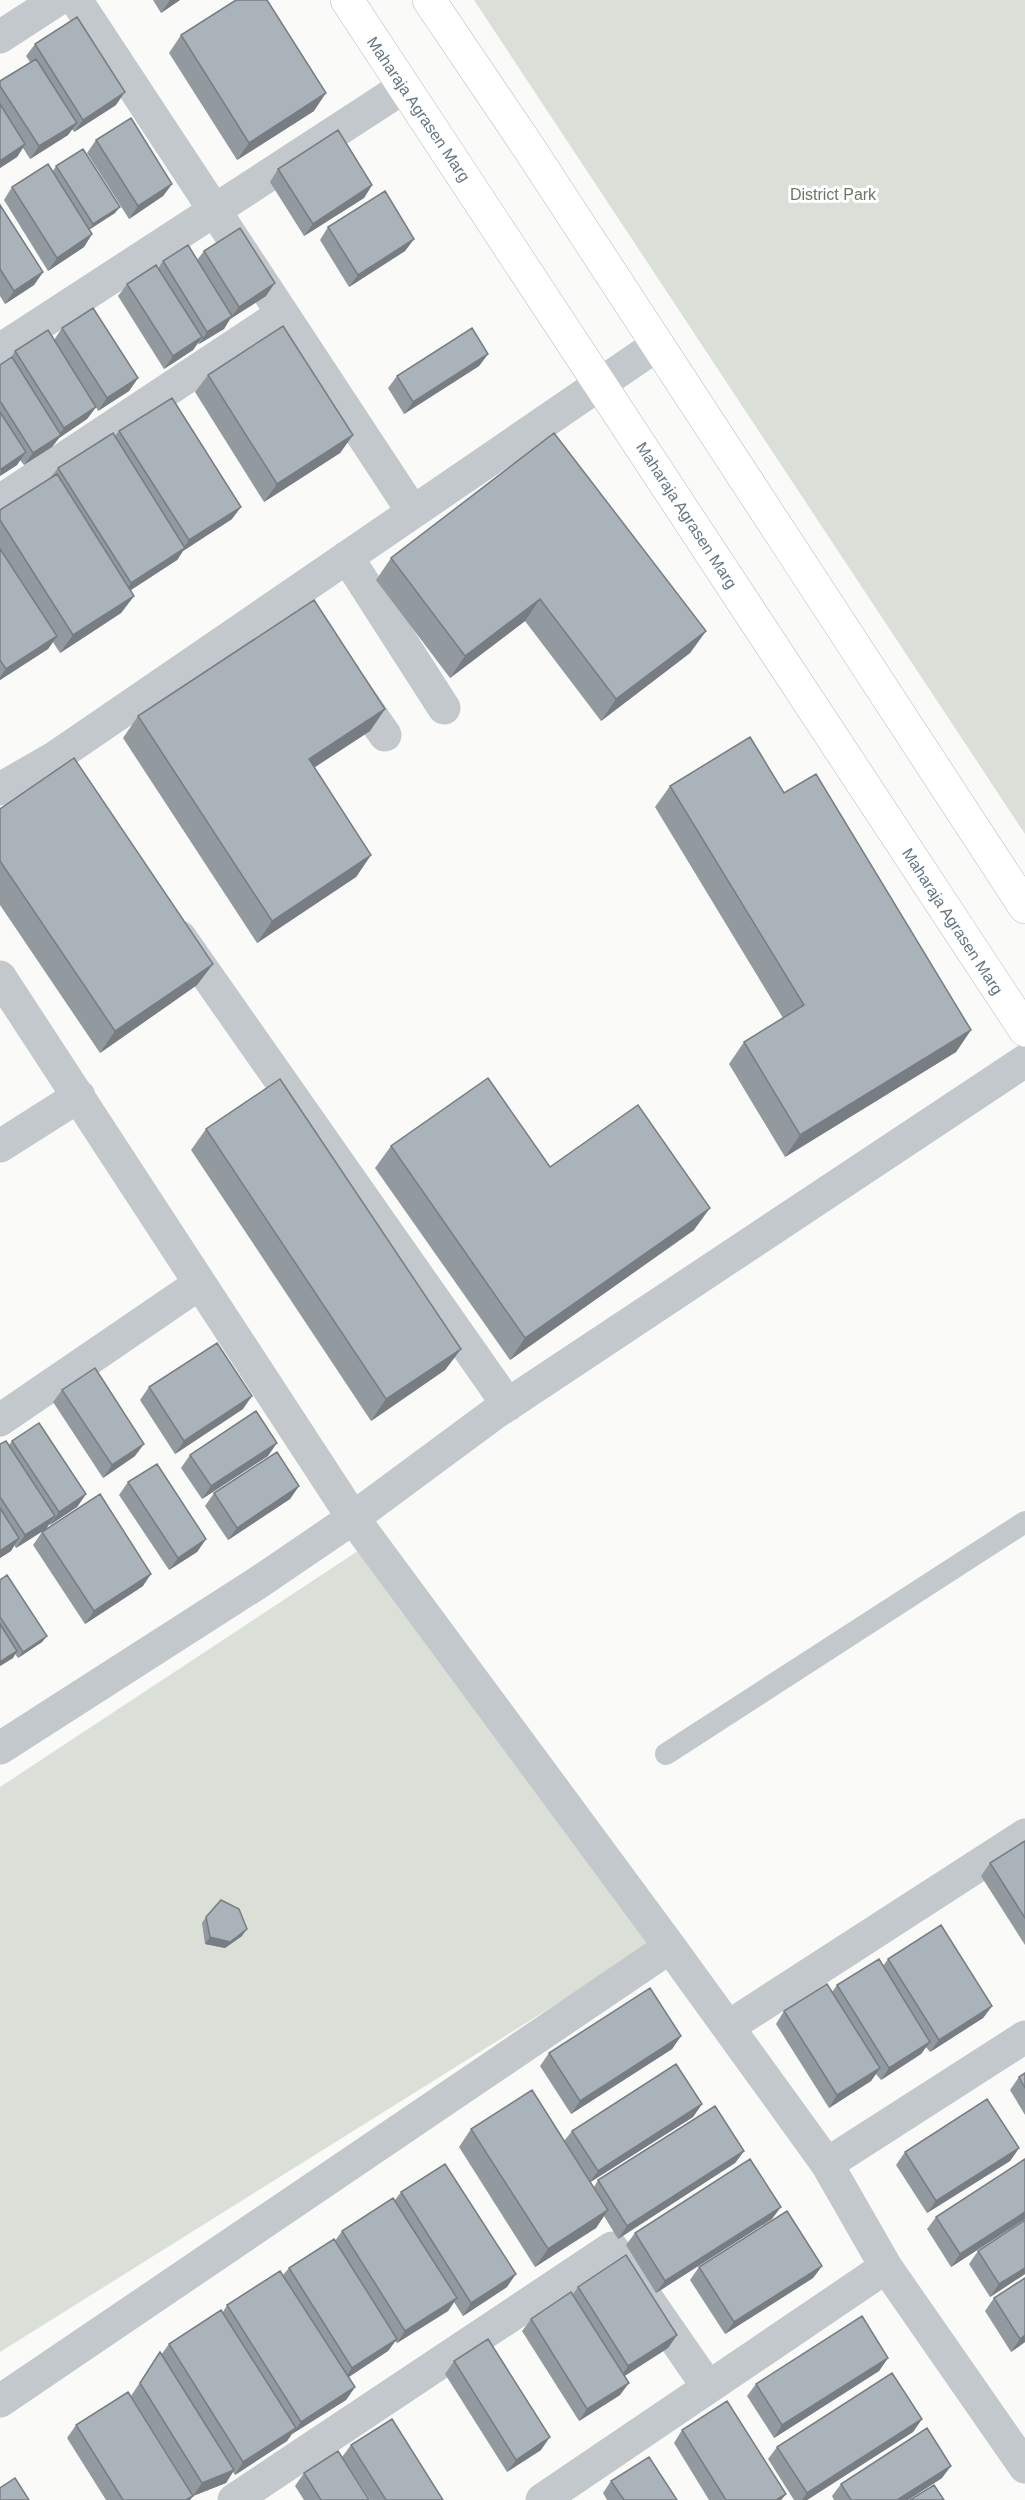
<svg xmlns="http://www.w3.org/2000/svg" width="1025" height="2500" font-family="Helvetica,sans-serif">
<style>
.green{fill:#dadfd7}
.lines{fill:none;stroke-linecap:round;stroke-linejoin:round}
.secondary-casing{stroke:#b3babf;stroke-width:34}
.lane{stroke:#c3c8cc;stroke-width:22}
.street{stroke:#c3c8cc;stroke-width:33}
.secondary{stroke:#fff;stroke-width:33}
.wall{fill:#929a9f}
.shaded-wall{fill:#777d82}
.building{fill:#aab3b9;stroke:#777d82;stroke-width:1.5}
.labels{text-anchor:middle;stroke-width:6;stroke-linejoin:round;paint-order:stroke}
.street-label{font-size:16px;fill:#657683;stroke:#fff}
.park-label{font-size:16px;fill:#687a64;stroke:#fff}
</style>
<rect width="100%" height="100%" fill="#fafaf8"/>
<!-- green -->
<path class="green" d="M474,0h551v834z
M373,1541l284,400 -657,411v-565z"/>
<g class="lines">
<defs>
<path id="secondary" d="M347,0l678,1030
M429,0l100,148 496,759"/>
</defs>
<!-- secondary casing -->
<use href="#secondary" class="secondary-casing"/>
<!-- lane -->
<path class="lane" d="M666,1754l359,-232"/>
<!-- street -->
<path class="street" d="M76,0l337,512
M0,37l57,-37
M0,350l404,-263
M0,501l282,-187
M347,557l97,151
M351,686l34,49
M0,789l54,-31 603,-413
M180,937l328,468
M0,977l353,541 317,429 157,217 59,103 139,200
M0,1146l79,-50
M0,1420l199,-136
M0,1748l256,-164 97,-66 142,-105 530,-352
M728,2027l297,-192
M827,2164l198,-127
M0,2401l670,-454
M234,2500l378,-252 96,139
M542,2500l344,-233"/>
<!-- secondary -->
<use href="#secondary" class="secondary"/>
</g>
<!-- wall -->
<path class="wall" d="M153,0h27l-19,13z
M181,35l133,76 -77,49 -68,-107z
M35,44l81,61 -42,27 -2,-3 -4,6 -38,24 -7,-11 -6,9 -17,11v-82l30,-24 -4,-6z
M96,140l76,44 -9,12 -34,23 -42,-66z
M56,166l59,47 -26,17 3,4 -8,13 -36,24 -44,-71 8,-13 41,-16z
M278,169l94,16 -8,13 -60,38 -34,-54z
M0,205l43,67 -9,13 -29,19 -5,-8z
M328,227l86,12 -9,12 -56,36 -29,-47z
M204,251l62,45 -36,23 -6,10 -25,15 -1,-1 -5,7 -29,19 -46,-73 9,-12 31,-16 5,-7 34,-1z
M62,328l76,50 -9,13 -31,20 -2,-4 -9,12 -28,19 -7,9 -28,18 -4,-5 -3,5 -17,11v-111l10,-6 5,-8 39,-11z
M488,354l-9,12 -75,48 -16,-26 9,-12z
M208,375l145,60 -13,18 -76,49 -69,-110z
M119,431l113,88 -49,32 -6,9 -47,30 4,6 -13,17 -61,40 -7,-11 -5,7 -48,31v-170l50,-32 8,-10 57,-32z
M391,558l315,73 -16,22 -89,68 -76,-100 -75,57 -74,-98z
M385,709l-15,22 -56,36 57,88 -15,22 -99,66 -134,-205 15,-22z
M670,786l114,7 187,237 -15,22 -171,105 -56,-93 15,-22 39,-24 -128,-211z
M0,809l213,155 -16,21 -97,68 -100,-148z
M206,1129l255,220 -16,21 -74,51 -180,-271z
M391,1146l159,21 144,63 -184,130 -135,-192z
M149,1387l94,22 -68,45 -35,-54z
M62,1390l73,66 -32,22 -50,-76z
M12,1441l74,53 -9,13 -27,18 -1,-1 -3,5 -30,19 -2,-3 -3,6 -11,7v-114l9,1z
M190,1455l78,1 -66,43 -21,-31z
M128,1482l78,57 -9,13 -28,18 -50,-75z
M299,1486l-9,13 -62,41 -23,-34 9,-13z
M42,1532l101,54 -58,38 -52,-79z
M0,1580l47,56 -5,6 -24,16 -3,-4 -2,4 -13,8z
M1025,1841v104l-44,-69 9,-13z
M206,1917l36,19 -17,12 -20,-4 -3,-21z
M888,1959l104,47 -9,12 -53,34 -4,-5 -5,7 -40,26 -5,-6 -5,7 -42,27 -53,-84 8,-13 48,-19 5,-7 46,-19z
M681,2036l-9,13 -101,65 -31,-48 9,-13z
M1025,2073v42l-15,-25 9,-13z
M702,2104l-9,13 -103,65 4,5 4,-7 146,-29 -9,12 -117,76 -14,-23 -8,12 -61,39 -76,-120 12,-18 93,12 8,-10z
M1019,2148l-9,13 -83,52 -31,-48 9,-13z
M1025,2159v60l-74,48 -24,-38 9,-12z
M401,2192l106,95 -44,29 -9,-14 -6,9 -51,32 -2,-2 -7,10 -40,26 7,10 -9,13 -54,34 -5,7 -52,34 -2,-3 -7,11 -33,13 -3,4h-84l-39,-62 9,-13 102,46 -47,-75 29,-44 1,3 8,-11 54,-32 4,-7 56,-30 6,-7 46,-27 7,-10 53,-31z
M772,2219l-116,74 -30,-48 9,-12z
M978,2251l47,23 -35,23 -21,-33z
M822,2266l-9,12 -88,56 -35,-54 9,-13z
M1025,2278v64l-14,10 -26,-41 9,-13z
M578,2287l99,48 -9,13 -44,28 -4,19 -41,26 -57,-90 9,-12 42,-25z
M888,2358l-9,13 -105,67 -27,-42 9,-12z
M454,2361l87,89 -34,22 -62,-98z
M922,2419l-9,13 -106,68h-13l-26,-41 9,-12z
M682,2430l104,64 -5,6h-72l-35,-57z
M351,2445l92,55h-73l-28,-43z
M304,2473l65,27h-65l-9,-14z
M942,2478l-34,22h-74l-2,-4 9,-12z
M611,2481l66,19h-70l-4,-7z"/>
<!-- shaded-wall -->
<path class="shaded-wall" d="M170,0h10l-19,13z
M125,92l-9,13 -42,27 9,-12z
M326,93l-12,18 -77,49 12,-17z
M77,123l-9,12 -38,24 9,-13z
M25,144l-8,13 -17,11v-7z
M172,184l-9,12 -34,23 9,-13z
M372,185l-8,13 -60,38 9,-12z
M120,207l-5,6 -27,17 5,-6z
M92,234l-8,13 -36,24 9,-13z
M414,239l-9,12 -56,36 9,-12z
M43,272l-9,13 -29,19 9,-13z
M275,283l-9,13 -36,23 -6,10 -25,15 8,-12 25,-16 7,-9z
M202,337l-9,13 -29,19 9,-13z
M488,354l-9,12 -75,48 9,-12z
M138,378l-9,13 -31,20 9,-13z
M96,407l-9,12 -28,19 -7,9 -28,18 9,-12 24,-16 7,-9z
M353,435l-13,18 -76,49 13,-18z
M26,452l-9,13 -17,11 1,-7z
M241,507l-9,12 -49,32 -6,9 -55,36 9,-13 51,-33 7,-10z
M134,596l-13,17 -61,40 13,-18z
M540,599l-15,22 -75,57 15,-22z
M706,631l-16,22 -89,68 15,-22z
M57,636l-9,13 -48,31v-3l6,-8z
M385,709l-15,22 -76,50 15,-22z
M371,855l-15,22 -99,66 15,-22z
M213,964l-16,21 -97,68 15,-22z
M971,1030l-15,22 -171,105 15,-22z
M710,1208l-16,22 -184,130 15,-22z
M461,1349l-16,21 -74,51 15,-22z
M252,1396l-9,13 -68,45 9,-13z
M277,1443l-9,13 -66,43 9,-13z
M144,1444l-9,12 -32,22 9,-13z
M299,1486l-9,13 -62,41 9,-12z
M86,1494l-9,13 -27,18 9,-13z
M55,1516l-9,13 -30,19 9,-13z
M19,1538l-8,13 -11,7v-7z
M206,1539l-9,13 -28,18 9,-12z
M151,1574l-8,12 -58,38 9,-13z
M47,1636l-5,6 -24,16 5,-6z
M17,1651l-4,7 -13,8v-4z
M247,1929l-5,7 -17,12 -20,-4 5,-7z
M992,2006l-9,12 -53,34 9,-12z
M681,2036l-9,13 -101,65 9,-13z
M930,2042l-9,12 -40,26 8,-12z
M880,2068l-9,13 -42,27 8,-13z
M702,2104l-9,13 -104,66 9,-12z
M1019,2148l-9,13 -83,52 9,-12z
M744,2151l-9,12 -117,76 9,-13z
M781,2207l-9,12 -116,74 9,-12z
M608,2210l-12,18 -61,39 13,-18z
M1025,2212v7l-74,48 9,-13z
M822,2266l-9,12 -88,56 9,-12z
M1025,2268v6l-35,23 9,-13z
M516,2274l-9,13 -44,29 8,-13z
M457,2298l-9,13 -51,32 8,-12z
M677,2335l-9,13 -48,31 8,-13z
M1025,2335v7l-14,10 9,-13z
M397,2339l-9,12 -45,30 9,-13z
M888,2358l-9,13 -105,67 8,-13z
M629,2383l-9,12 -41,26 8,-12z
M355,2387l-9,13 -54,34 9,-12z
M922,2419l-9,13 -106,68h-5l5,-7z
M296,2428l-9,13 -52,34 8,-13z
M550,2437l-9,13 -34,22 9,-12z
M951,2466l-9,12 -34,22h-11z
M234,2470l-8,13 -33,13 -3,4h-4l7,-4 9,-13z
M786,2494l-5,6h-5z"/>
<!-- building -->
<path class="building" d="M236,0h31l59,93 -77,50 -68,-108z
M77,17l48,75 -42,28 -48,-76z
M36,59l41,64 -38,23 -39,-60v-5z
M0,104l25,40 -25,17z
M131,118l41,66 -34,22 -42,-66z
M338,130l34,55 -59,39 -35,-55z
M83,149l37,58 -27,17 -37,-58z
M48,164l44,70 -35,24 -45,-71z
M385,191l29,48 -56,36 -30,-48z
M0,205l43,67 -29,19 -14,-22z
M240,228l35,55 -36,24 -35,-56z
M188,245l44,71 -25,16 -44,-71z
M156,265l46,72 -29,19 -46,-72z
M93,308l45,70 -31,20 -45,-70z
M283,326l70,109 -76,49 -69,-109z
M472,328l16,26 -75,48 -16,-26z
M48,330l48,77 -32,21 -49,-77z
M12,357l49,78 -28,18 -33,-52v-36z
M172,398l69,109 -52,33 -70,-109z
M0,412l26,40 -25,17 -1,-1z
M113,433l72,115 -54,35 -73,-115z
M554,433l152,198 -90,68 -76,-100 -75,57 -74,-98z
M57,474l77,122 -61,39 -73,-115v-10z
M0,549l57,87 -51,33 -6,-9z
M314,600l71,109 -76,50 62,96 -99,66 -134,-205z
M750,737l34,56 32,-19 155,256 -171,105 -56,-93 60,-37 -134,-219z
M74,758l139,206 -98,67 -115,-170v-52z
M488,1078l62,89 88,-62 72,103 -185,130 -134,-192z
M280,1079l181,270 -75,50 -180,-270z
M217,1343l35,53 -68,45 -35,-54z
M95,1368l49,76 -32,21 -50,-75z
M256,1411l21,32 -66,43 -21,-31z
M39,1423l47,71 -27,18 -47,-71z
M6,1441l49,75 -30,19 -25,-38v-53z
M277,1452l22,34 -62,42 -23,-35z
M157,1464l49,75 -28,19 -50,-76z
M100,1494l51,80 -57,37 -52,-79z
M0,1508l19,30 -19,13z
M7,1575l40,61 -24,16 -23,-35v-37z
M0,1624l17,27 -17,11z
M1025,1841v77l-35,-55z
M221,1900l18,9 8,20 -17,13 -20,-5 -4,-20z
M941,1925l51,81 -53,34 -51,-81z
M879,1959l51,83 -41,26 -52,-83z
M827,1984l53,84 -43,27 -53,-84z
M650,1988l31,48 -101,65 -31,-48z
M676,2064l26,40 -104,67 -26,-40z
M1025,2073v15l-6,-11z
M532,2090l76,120 -60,39 -77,-120z
M987,2099l32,49 -83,53 -31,-49z
M715,2106l29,45 -117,75 -29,-46z
M750,2159l31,48 -116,74 -30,-48z
M1025,2159v53l-65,42 -24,-37z
M445,2164l71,110 -45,29 -70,-111z
M393,2198l64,100 -52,33 -63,-100z
M787,2211l35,55 -88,56 -35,-55z
M1025,2220v48l-26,16 -21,-33z
M334,2239l63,100 -45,29 -63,-100z
M626,2255l51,80 -49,31 -50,-79z
M280,2271l75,116 -54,35 -74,-117z
M1025,2278v57l-5,4 -26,-41z
M571,2292l58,91 -42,26 -56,-90z
M221,2310l75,118 -53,34 -74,-118z
M862,2316l26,42 -106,67 -26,-41z
M488,2339l62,98 -34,23 -62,-99z
M160,2352l74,118 -32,13 -62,-100z
M892,2373l30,46 -115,74 -30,-46z
M128,2392l65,104 -7,4h-63l-47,-75z
M727,2401l59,93 -10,6h-50l-44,-70z
M392,2419l51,81h-57l-35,-55z
M927,2428l24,38 -54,34h-46l-10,-16z
M338,2451l31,49h-48l-17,-27z
M649,2457l28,43h-53l-13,-19z
M15,2478l14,22h-29v-12z
M934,2485l10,15h-34z"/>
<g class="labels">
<!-- street labels -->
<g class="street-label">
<text transform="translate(419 109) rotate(56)" y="6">Maharaja Agrasen Marg</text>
<text transform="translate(687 515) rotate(57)" y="6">Maharaja Agrasen Marg</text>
<text transform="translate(953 921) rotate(57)" y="6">Maharaja Agrasen Marg</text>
</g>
<!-- park labels -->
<g class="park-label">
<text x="833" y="200">District Park</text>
</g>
</g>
</svg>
